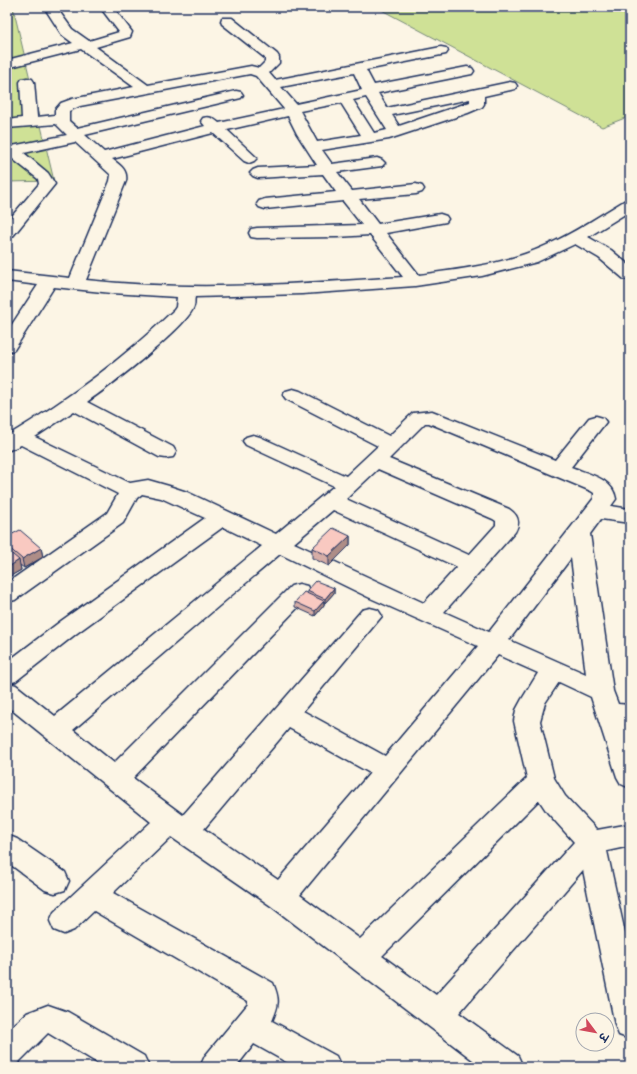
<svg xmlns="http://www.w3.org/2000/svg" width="637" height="1074" font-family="'Gochi Hand','Playpen Sans Deva',sans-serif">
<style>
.green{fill:#cfe196;stroke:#75887a}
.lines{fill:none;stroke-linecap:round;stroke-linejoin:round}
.minor-casing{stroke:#1b2f5e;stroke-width:3}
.minor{fill:#fcf5e5;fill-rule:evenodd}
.wall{fill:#d6ada6;stroke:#1b2f5e}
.shaded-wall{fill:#ae8d87;stroke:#1b2f5e}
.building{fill:#f9c9c1;stroke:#1b2f5e}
</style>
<rect width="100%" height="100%" fill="#fcf5e5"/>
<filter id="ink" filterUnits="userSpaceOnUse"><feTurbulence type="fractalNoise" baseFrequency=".025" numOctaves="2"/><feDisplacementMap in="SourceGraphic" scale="8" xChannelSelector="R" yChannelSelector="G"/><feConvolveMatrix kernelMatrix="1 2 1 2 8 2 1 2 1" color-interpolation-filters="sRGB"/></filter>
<g filter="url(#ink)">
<!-- green -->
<path class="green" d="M7,7h6l41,174 -47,1z
M376,7h254v109l-28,11z"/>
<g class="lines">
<defs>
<path id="minor" d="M44,7h12l16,22 17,12 30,-9 -19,-25h13l19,25 -2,5 -34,10 52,38 103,-19 8,2 6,-6v-4l-43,-34 -1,-3 1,-3h10l45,36 2,3v6l-10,10 6,7 166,-33 5,1 2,3 -2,3 -80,16 8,15 93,-18 5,1 2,3 -2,3 -5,1 -89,18 9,15 123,-26 5,1 2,3 -2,3 -31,7v8l-2,3 -14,6 -79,26 -67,11 10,14 45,-6 5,2 3,3 -3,3 -45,6 15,19 64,-7 6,2 2,3 -2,3 -6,2 -57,5 19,25 62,-10 6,2 2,3 -2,3 -60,11 33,42c36,-5 72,-9 106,-21 35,-12 68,-34 99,-53l6,-2v12l-42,26 23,13 19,16v14l-6,-1 -25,-21 -24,-14 -38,18 -55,14 -67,10 -113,8 -107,3c-1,3 0,6 -1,9 -5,20 -87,82 -107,96l86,45 3,5 -3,5 -7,1 -7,-1 -85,-46 -39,26 95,46 18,-3 21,6 18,6 89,42 58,-48 -88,-41 -3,-4 3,-4 7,-2 7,2 86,39 32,-30 -92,-47 -3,-4 3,-4 7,-2 7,2 89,45 24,-23 19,-2 123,49 34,-42 7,-2 7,2 3,4 -35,45c17,7 42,11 45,32l-5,7 19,3v14l-29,-4 -11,15 23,157 5,13 12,1v20l-5,-1 5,15v49l-9,-4 -4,-7 -26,-80 -32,-15 -14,21 -5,18 14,57 11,18 32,34 33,-6v22l-23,5 23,105v83l-11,-4 -4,-10 -32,-155 -124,143 59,43 5,11h-41l-211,-161 -100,-69 -58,56 160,90c7,17 6,21 -1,38l64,35 5,11h-46l-41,-23 -18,23h-36l5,-11 43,-52v-3l-154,-90 -20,19 -10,4 -10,-4 -4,-9 4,-9 97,-90 -144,-116v-44l54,-41 144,-103 -44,-20 -19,-4 -5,4 -14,25 -108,77 -8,2v-19l100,-70 11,-19 -97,-49 -14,6v-15c60,-36 116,-77 167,-126l2,-3 1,-10 -65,-4 -58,-6 -40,63 -7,2v-20l31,-47 -31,-4v-10l63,7 40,-97 1,-6 -36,-33 -51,11 24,20 7,11 -42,52 -6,1v-15l32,-38 -1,-5 -29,-23 -2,1v-10l60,-12 -11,-11 -49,4v-8l15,-2 -2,-36 2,-3 5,-1 5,1 2,3 3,35 18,-2v-5l6,-7 11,-4 62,-12 -53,-38 -74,19v-8l66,-17 -11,-8zM354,73l8,17 -66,14 -15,-17zM250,74l6,2 28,33 -65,14c-6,-5 -9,-7 -16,-5l-2,3 4,5 -101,26 -19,-17 156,-37 2,-3 -2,-3 -5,-1 -159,37 -8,-7v-10l11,-5zM366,97l21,33 -13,3 -21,-33zM470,99v3l-71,24 -7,-11zM341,103l20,32 -44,7 -17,-31zM288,116l9,18 20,31 -59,3 -5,2 -3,3 3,3 5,2 65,-4 13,18 -71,7 -6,2 -2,3 2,3 6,2 78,-8 19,24 -105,3 -6,1 -2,4 2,4 6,1 80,-1 33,-2 33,42c-106,7 -211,15 -317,3l40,-99c2,-11 -6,-16 -14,-22l101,-26 31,28 5,2 5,-2 3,-3 -30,-28zM425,423h4l162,68 3,2v5l-105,134 -45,-20 71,-80c6,-10 3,-17 -6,-23l-120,-50zM378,469l115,50 3,2v4l-27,30 -123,-56zM333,510l124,57 -33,36 -130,-60zM223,527l39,19 -207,170 -39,-31 -7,-2 7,-2 61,-48zM280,554l88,43 110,49 -93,110 -82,-45 79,-95 -4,-6 -8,-2 -8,2 -179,205 -50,-37 174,-180 3,-6 -3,-6 -8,-2 -8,2 -177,177 -41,-33zM571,558l15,116 -77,-34zM498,655l40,18 -16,26 -6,11 -2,11 13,57 -167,161 -60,-44zM289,728l81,45 -92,107 -74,-51zM539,800l8,12 27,30 -138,153 -54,-39z
M7,835l10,4 48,33 4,9 -4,9 -10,3 -10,-3 -38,-28z
M48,1005l20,7 76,44 5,11h-45l-56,-34 -30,30 -11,4v-36l20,-18z"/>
</defs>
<!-- minor casing -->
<use href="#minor" class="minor-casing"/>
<!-- minor -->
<use href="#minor" class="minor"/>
</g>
<!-- wall -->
<path class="wall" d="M350,536v9l-21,21 -17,-8v-10z
M7,537l34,11 2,9 -19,11 -4,-3 1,5 -14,8z
M334,588v5l-9,10h-1v2l-9,11 -20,-9v-5l12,-9v-2z"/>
<!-- shaded-wall -->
<path class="shaded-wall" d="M350,536v9l-21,21v-10z
M41,548l2,9 -19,11 -2,-9z
M19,560l2,10 -14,8v-10z
M334,588v5l-9,10v-4z
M324,601v4l-9,11v-5z"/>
<!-- building -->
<path class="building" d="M333,528l17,8 -21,20 -17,-8z
M20,530l21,18 -19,11 -15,-13v-9z
M7,550l12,10 -12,8z
M316,581l18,7 -9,11 -18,-8z
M304,592l20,9 -9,10 -20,-9z"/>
</g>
<!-- margin -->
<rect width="637" height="1074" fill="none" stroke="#fcf5e5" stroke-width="24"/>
<rect x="12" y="12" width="613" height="1050" fill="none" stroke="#1b2f5e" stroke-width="1.5" filter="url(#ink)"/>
<!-- north arrow -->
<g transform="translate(595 1032) rotate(122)"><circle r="19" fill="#fcf5e5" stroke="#a2a6af"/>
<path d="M0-3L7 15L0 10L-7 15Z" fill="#d1495b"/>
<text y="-6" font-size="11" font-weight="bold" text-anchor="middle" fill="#1b2f5e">उ</text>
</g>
</svg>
